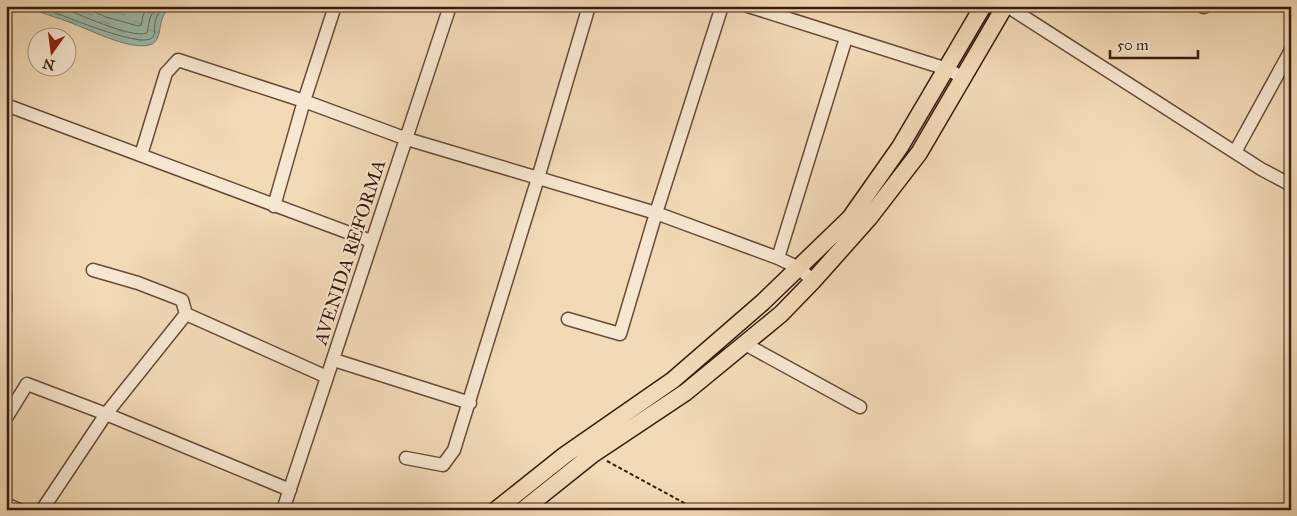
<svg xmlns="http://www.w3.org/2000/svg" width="1297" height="516" font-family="'IM FELL Great Primer',serif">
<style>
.water{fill:url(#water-ripples);stroke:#747b6c}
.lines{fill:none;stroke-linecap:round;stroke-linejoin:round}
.shore{stroke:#6a6b5c;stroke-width:1}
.minor-casing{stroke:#674b38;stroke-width:15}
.major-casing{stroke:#391b0d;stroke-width:19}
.path{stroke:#391b0d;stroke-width:2;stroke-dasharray:4 2.5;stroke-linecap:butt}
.minor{stroke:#f7e7d0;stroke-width:12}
.major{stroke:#f2dab7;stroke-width:16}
.labels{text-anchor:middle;stroke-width:4;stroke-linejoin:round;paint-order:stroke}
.street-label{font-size:19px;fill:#391b0d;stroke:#f7e7d0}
</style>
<defs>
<pattern id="water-ripples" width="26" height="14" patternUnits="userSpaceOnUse" patternTransform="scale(1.25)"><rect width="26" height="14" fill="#9bbbac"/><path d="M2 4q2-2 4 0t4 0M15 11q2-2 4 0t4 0" fill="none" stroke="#86a093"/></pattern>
</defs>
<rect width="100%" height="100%" fill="#f2dab7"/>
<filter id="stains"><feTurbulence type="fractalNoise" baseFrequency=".004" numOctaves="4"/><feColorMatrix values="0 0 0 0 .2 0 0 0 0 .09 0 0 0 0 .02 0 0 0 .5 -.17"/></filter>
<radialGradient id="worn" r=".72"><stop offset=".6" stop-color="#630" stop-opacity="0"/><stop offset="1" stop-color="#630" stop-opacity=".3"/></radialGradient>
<!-- water -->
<path class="water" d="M19,6h155c-20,9 -9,31 -22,38 -18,8 -60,-13 -78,-20 -18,-7 -37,-13 -55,-18z
M6,263c8,24 9,50 0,74z"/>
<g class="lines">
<!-- shore -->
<path class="shore" d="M38,6c17,6 102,43 114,32 4,-4 2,-10 3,-15 1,-7 5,-12 10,-17
M58,6c19,7 73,33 89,27l3,-15 6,-12
M80,6l26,11 32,9 3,-1 2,-9 4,-10"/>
<defs>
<path id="minor" d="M748,6l199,63 15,8
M1007,6l254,163 30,16
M1202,6l2,1
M6,105l365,136
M1235,152l56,-102
M141,155l25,-82 12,-13 126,41 103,38 249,74 122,45 21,10 14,13
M274,206l30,-105 31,-95
M778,258l68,-220
M93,270l45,13 44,17 4,14
M186,314l141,63
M568,319l52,15 36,-121 66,-207
M745,344l115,63
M334,360l136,43
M6,418l21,-34 79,30 184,76
M406,458l37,7 11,-15 84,-272 51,-172
M6,504l13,6
M42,510l64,-96 80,-100
M283,510l167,-504"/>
<path id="major" d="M496,510l69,-55 108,-75 90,-78 87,-84 50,-71 83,-141
M523,510l70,-56 93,-62 95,-78 32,-33 56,-63 50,-65 86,-147"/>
</defs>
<!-- minor casing -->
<use href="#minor" class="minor-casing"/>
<!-- major casing -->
<use href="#major" class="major-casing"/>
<!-- path -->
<path class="path" d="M607,461l90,49"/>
<!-- minor -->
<use href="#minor" class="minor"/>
<!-- major -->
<use href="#major" class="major"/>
</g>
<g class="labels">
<!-- street labels -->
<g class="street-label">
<text transform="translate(349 252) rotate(-72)" y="7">AVENIDA REFORMA</text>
</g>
</g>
<!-- margin -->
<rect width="1297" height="516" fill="none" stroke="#f2dab7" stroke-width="25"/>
<rect x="8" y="8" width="1282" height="501" fill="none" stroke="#391b0d" stroke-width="2.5"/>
<rect x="12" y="12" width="1272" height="491" fill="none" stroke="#391b0d"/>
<!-- north arrow -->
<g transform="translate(52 52) rotate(194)"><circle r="24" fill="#f7e7d0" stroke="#ab9582"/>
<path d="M0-4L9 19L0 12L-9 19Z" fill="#8f2418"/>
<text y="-8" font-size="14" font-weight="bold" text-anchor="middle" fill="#391b0d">N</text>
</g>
<!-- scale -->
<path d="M1110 50v8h88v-8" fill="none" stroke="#391b0d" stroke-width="2.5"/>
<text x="1117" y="50" font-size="15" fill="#391b0d" stroke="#f7e7d0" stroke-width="4" paint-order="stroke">50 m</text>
<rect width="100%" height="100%" filter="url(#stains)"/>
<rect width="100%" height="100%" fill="url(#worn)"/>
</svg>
